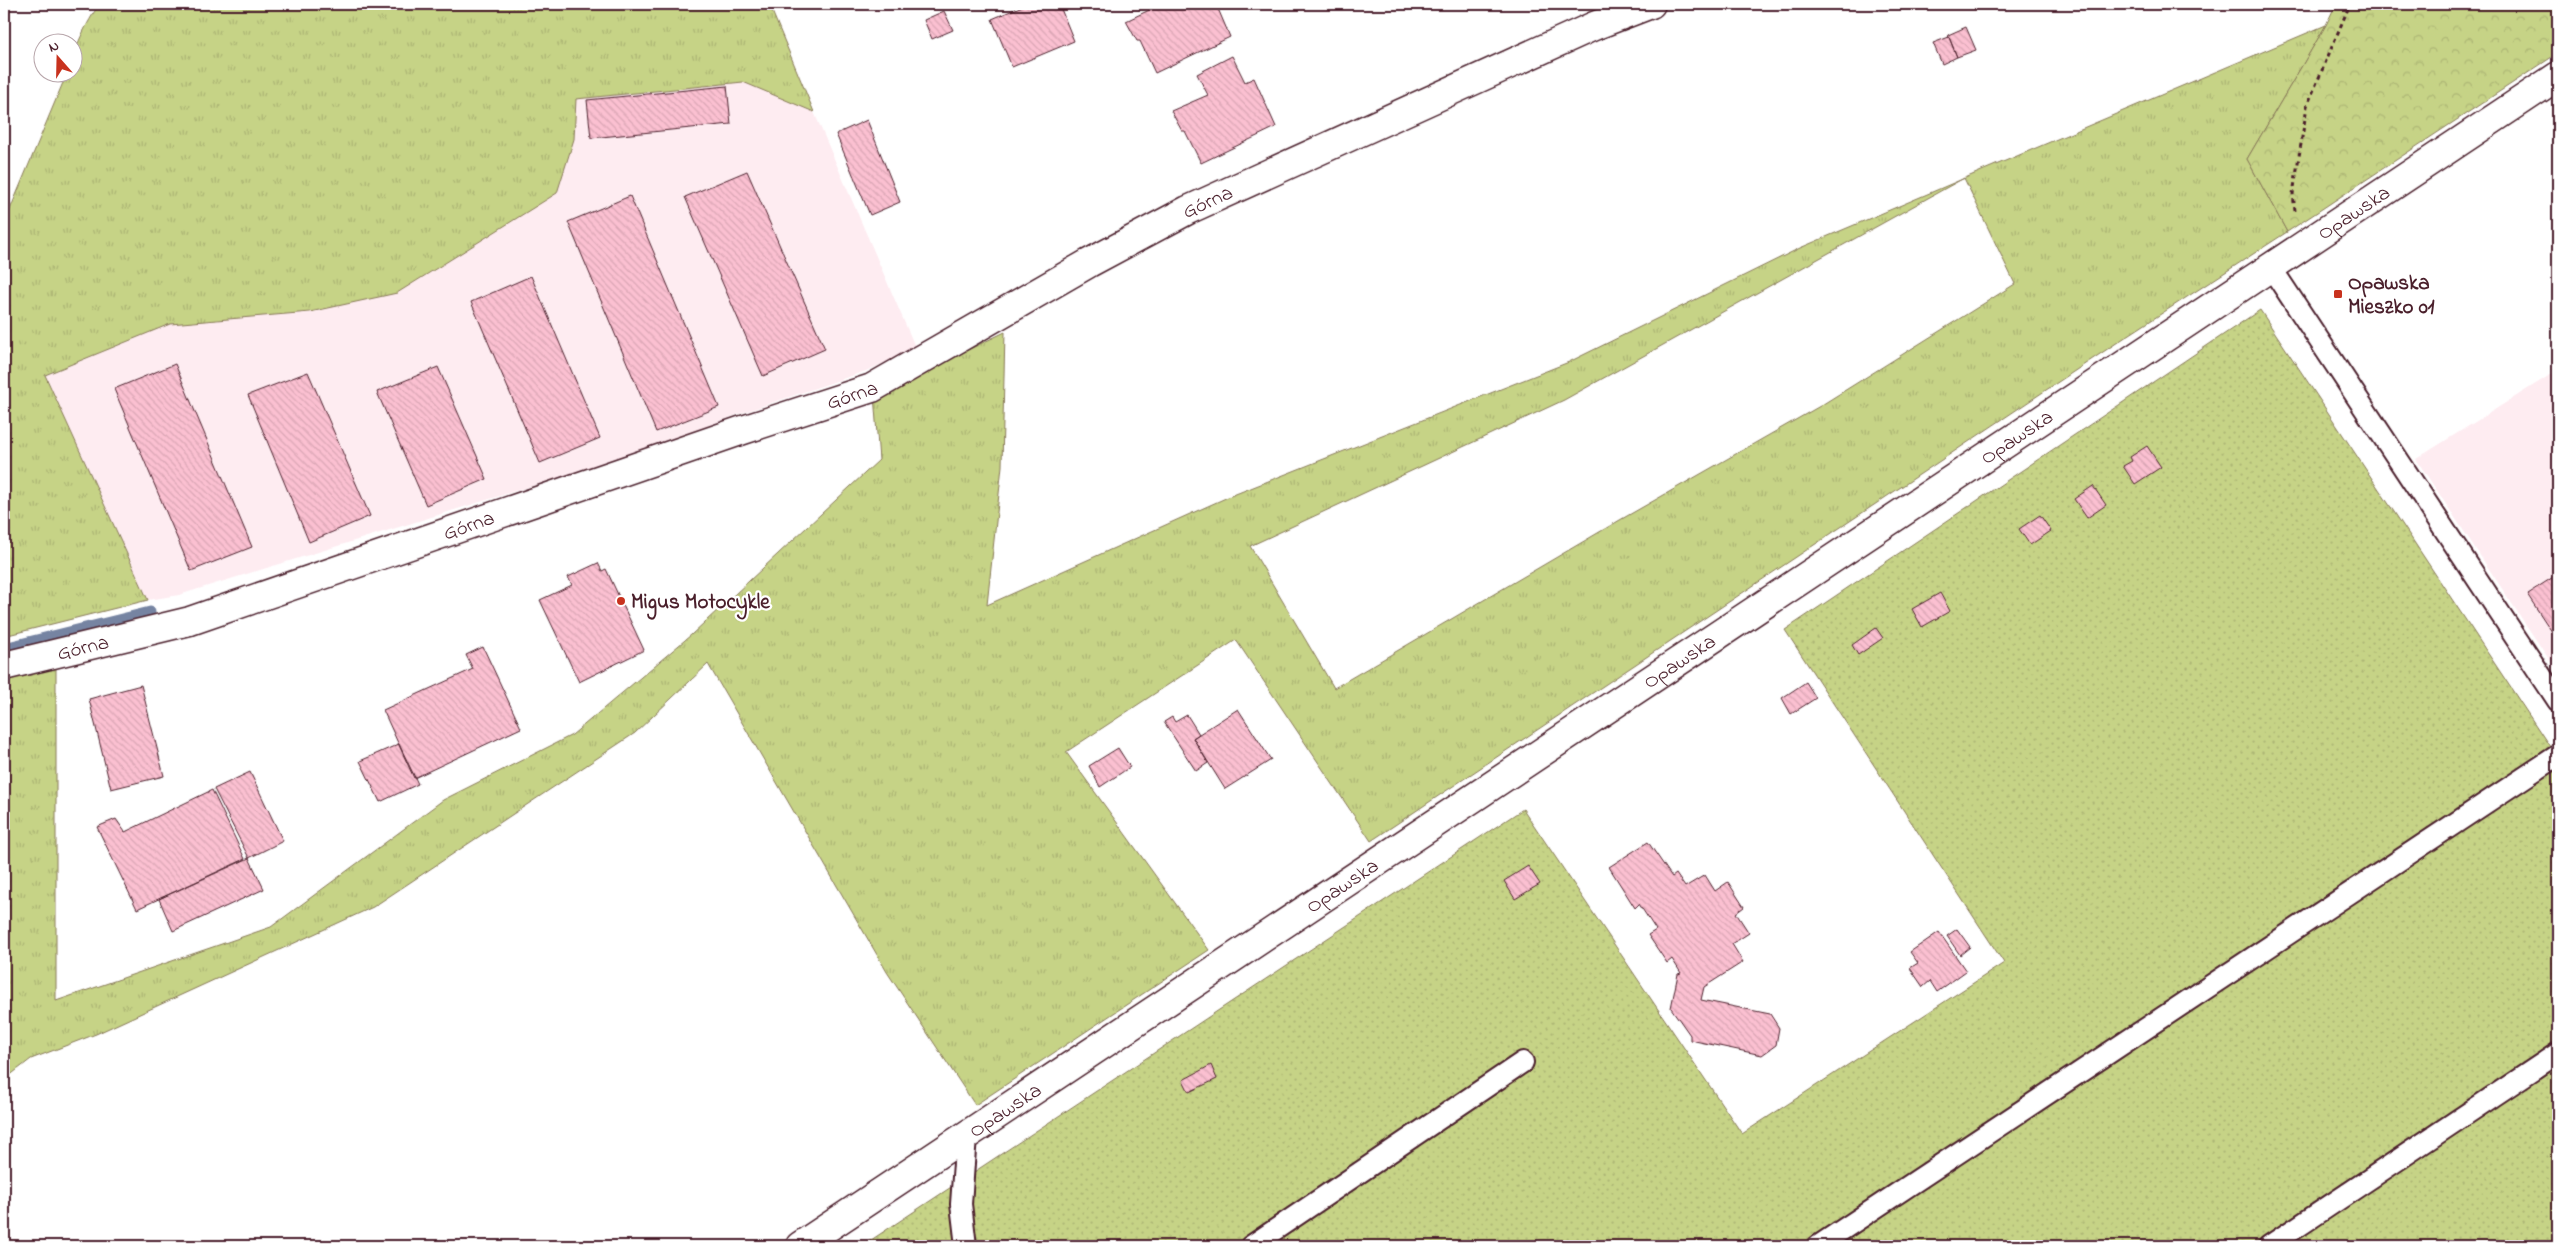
<svg xmlns="http://www.w3.org/2000/svg" width="2562" height="1250" font-family="'Indie Flower',sans-serif">
<style>
.built{fill:#feecf1}
.grass{fill:url(#grass-tufts);stroke:#887958;fill-rule:evenodd}
.forest{fill:url(#forest-crowns);stroke:#887958}
.garden{fill:url(#garden-dots);stroke:#887958}
.lines{fill:none;stroke-linecap:round;stroke-linejoin:round}
.stream{stroke:#7684a2;stroke-width:11}
.building{fill:url(#building-back-hatch);stroke:#4a1f2b}
.service-casing{stroke:#4a1f2b;stroke-width:24}
.minor-casing{stroke:#4a1f2b;stroke-width:31}
.primary-casing{stroke:#4a1f2b;stroke-width:31}
.path{stroke:#4a1f2b;stroke-width:3;stroke-dasharray:4 4;stroke-linecap:butt}
.service{stroke:#fff;stroke-width:20}
.minor{stroke:#fff;stroke-width:28}
.primary{stroke:#fff;stroke-width:28}
.poi-dot{fill:#c8321e;stroke:#fff;stroke-width:2}
.labels{text-anchor:middle;stroke-width:4.5;stroke-linejoin:round;paint-order:stroke}
.street-label{font-size:21px;fill:#4a1f2b;stroke:#fff}
.poi-label{font-size:21px;font-weight:bold;fill:#4a1f2b;stroke:#fff;text-anchor:start}
</style>
<defs>
<pattern id="grass-tufts" width="24" height="20" patternUnits="userSpaceOnUse" patternTransform="scale(1.25)"><rect width="24" height="20" fill="#c6d386"/><path d="M3 7l-1-3M5 7V3M7 7l1-3M15 17l-1-3M17 17v-4M19 17l1-3" fill="none" stroke="#acb574"/></pattern>
<pattern id="forest-crowns" width="20" height="18" patternUnits="userSpaceOnUse" patternTransform="scale(1.25)"><rect width="20" height="18" fill="#c6d386"/><path d="M2 6a3 3 0 1 1 6 0M12 15a3 3 0 1 1 6 0" fill="none" stroke="#acb574"/></pattern>
<pattern id="garden-dots" width="8" height="8" patternUnits="userSpaceOnUse" patternTransform="scale(1.25)"><rect width="8" height="8" fill="#c6d386"/><path d="M2 2h.1M6 6h.1" fill="none" stroke="#acb574" stroke-width="1.8" stroke-linecap="round"/></pattern>
<pattern id="building-back-hatch" width="6" height="6" patternUnits="userSpaceOnUse" patternTransform="scale(1.25)"><rect width="6" height="6" fill="#fbc0d1"/><path d="M-1 5l2 2M0 0l6 6M5-1l2 2" fill="none" stroke="#d9a5b4"/></pattern>
</defs>
<rect width="100%" height="100%" fill="#fff"/>
<filter id="ink" filterUnits="userSpaceOnUse"><feTurbulence type="fractalNoise" baseFrequency=".02" numOctaves="2"/><feDisplacementMap in="SourceGraphic" scale="10" xChannelSelector="R" yChannelSelector="G"/><feConvolveMatrix kernelMatrix="1 2 1 2 8 2 1 2 1" color-interpolation-filters="sRGB"/></filter>
<g filter="url(#ink)">
<!-- built -->
<path class="built" d="M743,82l71,30 102,237 -50,22 -127,43 -110,42 -450,139 -31,5 -103,-225 125,-51 140,-12 264,-173 1,-40z
M2558,370v303l-142,-214z"/>
<!-- grass -->
<path class="grass" d="M99,4h670l45,108 -71,-30 -167,17 -2,40 -17,54 -160,100 -87,19 -140,12 -125,51 103,225 -144,36v-412l63,-151 5,-1c0,-24 15,-48 27,-68z
M2326,25l-79,134 40,73 -160,104 -756,505 -135,-201 -170,112 143,198 -234,155 -88,-133 -179,-308 -73,69 -262,174 -277,127 -65,25 -27,21v-400l52,-15v336l215,-74 172,-127 129,-65 119,-100 188,-175 -5,-65 131,-63 -3,134 -15,139 241,-108 341,-135 231,-114zM1964,178l51,106 -195,122 -200,114 -286,168 -84,-142 314,-146z"/>
<!-- forest -->
<path class="forest" d="M2336,4h222v49l-271,179 -40,-73 79,-134z"/>
<!-- garden -->
<path class="garden" d="M2260,310l298,449v487h-1696l661,-437 219,325 262,-171 -219,-333z"/>
<g class="lines">
<!-- stream -->
<path class="stream" d="M4,648l146,-36"/>
</g>
<!-- building -->
<path class="building" d="M1027,4h32l15,37 -62,26 -20,-48z
M1162,4h54l14,33 -75,36 -15,-32h-3l-11,-20z
M944,11l9,19 -21,9 -8,-19z
M1966,27l10,23 -19,7 -9,-22z
M1949,37l8,20 -15,7 -9,-21z
M1232,56l13,26 9,-4 22,49 -75,36 -16,-32h-3l-11,-20 37,-16 -11,-21z
M727,86l4,38 -140,14 -4,-38z
M867,120l33,82 -30,13 -34,-81z
M747,171l78,178 -62,27 -78,-179z
M630,196l89,211 -63,25 -88,-210z
M531,276l69,162 -60,25 -69,-161z
M175,364l77,183 -61,24 -77,-182z
M438,367l49,112 -61,26 -49,-113z
M308,372l62,144 -61,26 -61,-147z
M2147,446l14,21 -26,17 -12,-18 9,-5 -2,-4z
M2093,486l13,19 -19,13 -13,-19z
M2040,515l11,16 -21,14 -11,-16z
M598,563l4,8 4,-2 38,81 -65,32 -39,-82 32,-15 -4,-8z
M2558,574v67l-31,-47z
M1940,593l10,18 -28,16 -10,-18z
M1876,628l7,10 -25,17 -6,-10z
M483,647l38,81 -107,50 -31,-68 90,-41 -7,-14z
M1806,682l10,16 -25,16 -9,-16z
M141,685l23,91 -53,13 -22,-90z
M1238,709l33,51 -46,29 -32,-51z
M1187,715l12,19 -6,4 15,25 -12,8 -32,-49 8,-5 3,5z
M399,744l19,40 -38,18 -20,-41z
M1118,748l12,19 -30,20 -11,-21z
M250,772l33,69 -34,17 -35,-69z
M212,790l33,69 -108,50 -40,-82 19,-8 9,13z
M1648,842l24,35 4,-3 9,13 20,-12 10,16 13,-9 16,25 -8,6 13,20 -17,11 11,18 -39,25 -3,13 69,14 9,14 -3,17 -14,10 -72,-15v-5l-19,-27 7,-34 3,-1 -9,-14 -5,4 -19,-28 8,-5 -17,-26 -4,4 -26,-41z
M249,858l15,31 -91,42 -14,-32z
M1528,866l12,18 -25,15 -11,-18z
M1957,929l13,18 -10,8 -13,-19z
M1939,932l27,39 -29,21 -7,-11 -7,6 -13,-19 8,-5 -8,-11z
M1211,1065l6,14 -28,13 -6,-12z"/>
<g class="lines">
<defs>
<path id="service" d="M2270,266l288,435
M966,1246l-5,-42 5,-68
M1251,1246l272,-184
M1818,1246l740,-491
M2269,1246l289,-193"/>
<g id="minor">
<path id="s1" d="M4,666l186,-45 553,-191 129,-42 217,-125 99,-53 406,-184 57,-22"/>
</g>
<g id="primary">
<path id="s2" d="M800,1246l1758,-1170"/>
</g>
</defs>
<!-- service casing -->
<use href="#service" class="service-casing"/>
<!-- minor casing -->
<use href="#minor" class="minor-casing"/>
<!-- primary casing -->
<use href="#primary" class="primary-casing"/>
<!-- path -->
<path class="path" d="M2295,211l-2,-17 14,-88 43,-102"/>
<!-- service -->
<use href="#service" class="service"/>
<!-- minor -->
<use href="#minor" class="minor"/>
<!-- primary -->
<use href="#primary" class="primary"/>
</g>
</g>
<!-- markers -->
<g class="poi-dot">
<rect x="2333" y="289" width="10" height="10" rx="2.5"/>
<circle cx="621" cy="601" r="5"/>
</g>
<g class="labels">
<!-- street labels -->
<g class="street-label">
<text dy="7" stroke="none"><textPath href="#s1" startOffset="1296">Górna</textPath></text>
<text dy="7" stroke="none"><textPath href="#s2" startOffset="1866">Opawska</textPath></text>
<text dy="7" stroke="none"><textPath href="#s1" startOffset="891">Górna</textPath></text>
<text dy="7" stroke="none"><textPath href="#s2" startOffset="1461">Opawska</textPath></text>
<text dy="7" stroke="none"><textPath href="#s1" startOffset="486">Górna</textPath></text>
<text dy="7" stroke="none"><textPath href="#s1" startOffset="81">Górna</textPath></text>
<text dy="7" stroke="none"><textPath href="#s2" startOffset="1056">Opawska</textPath></text>
<text dy="7" stroke="none"><textPath href="#s2" startOffset="651">Opawska</textPath></text>
<text dy="7" stroke="none"><textPath href="#s2" startOffset="246">Opawska</textPath></text>
</g>
<!-- poi labels -->
<g class="poi-label">
<text x="2348" y="289">Opawska<tspan x="2348" dy="24">Mieszko 01</tspan></text>
<text x="631" y="608">Migus Motocykle</text>
</g>
</g>
<!-- margin -->
<rect width="2562" height="1250" fill="none" stroke="#fff" stroke-width="20"/>
<rect x="10" y="10" width="2542" height="1230" fill="none" stroke="#4a1f2b" stroke-width="2" filter="url(#ink)"/>
<!-- north arrow -->
<g transform="translate(58 58) rotate(340)"><circle r="24" fill="#ffffff" stroke="#b7a5aa"/>
<path d="M0-4L9 19L0 12L-9 19Z" fill="#c8321e"/>
<text y="-8" font-size="14" font-weight="bold" text-anchor="middle" fill="#4a1f2b">N</text>
</g>
</svg>
